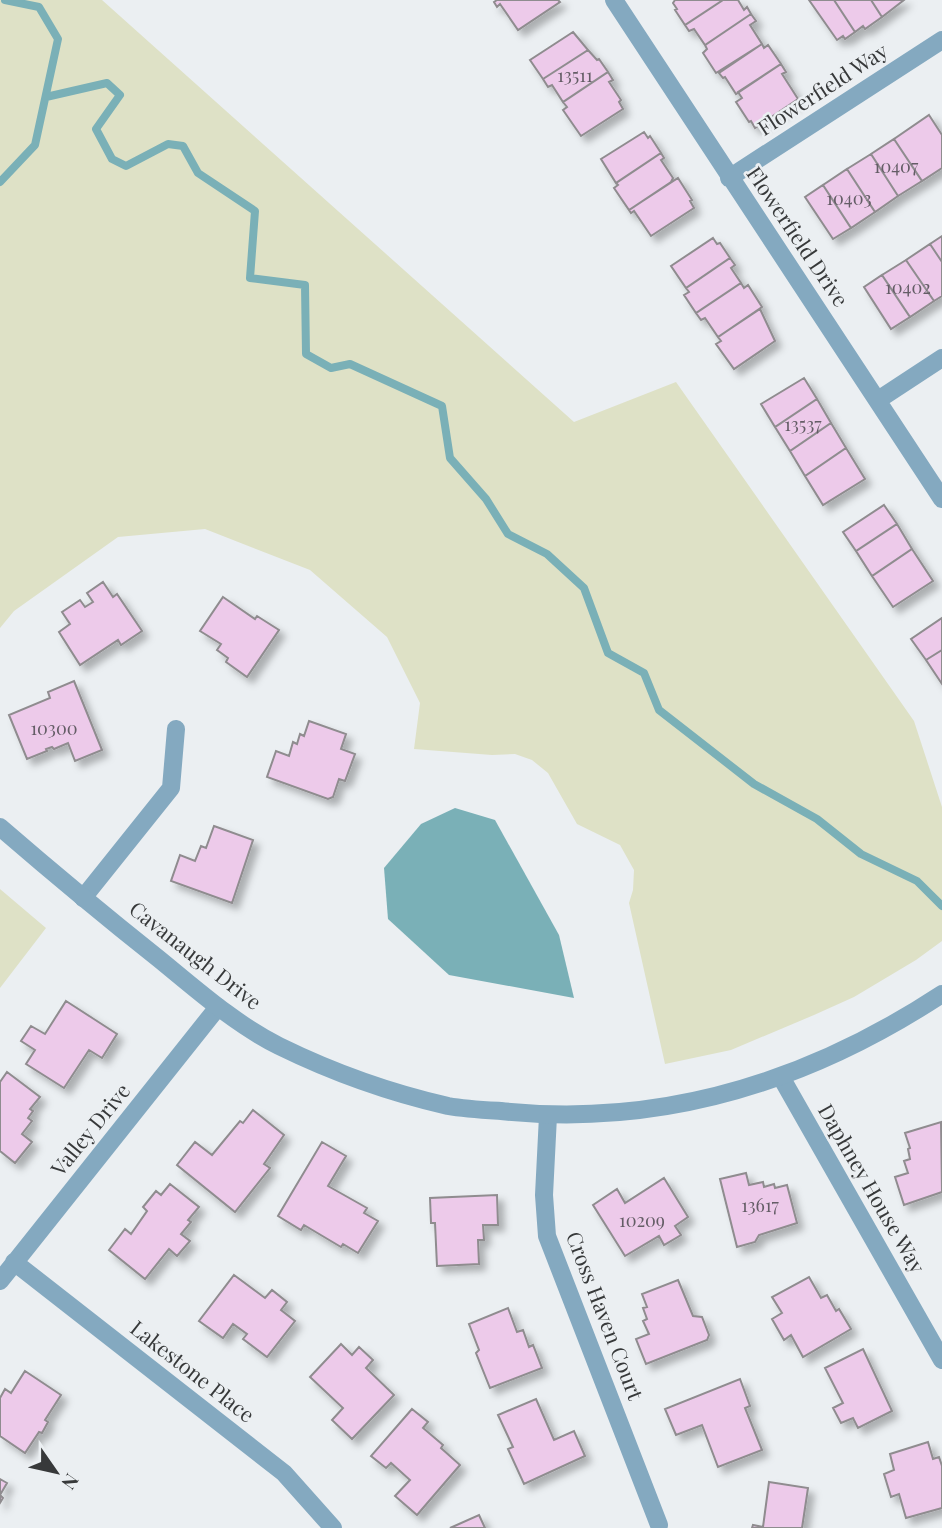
<svg xmlns="http://www.w3.org/2000/svg" width="942" height="1528" font-family="'Playfair Display',serif">
<style>
.green{fill:#dee1c6}
.water{fill:#7ab0b7}
.lines{fill:none;stroke-linecap:round;stroke-linejoin:round}
.stream{stroke:#7ab0b7;stroke-width:8}
.building{fill:#edcaea;stroke:#8f8c8f;stroke-width:2;filter:url(#shadow)}
.minor{stroke:#84a9c0;stroke-width:18}
.tertiary{stroke:#84a9c0;stroke-width:18}
.labels{text-anchor:middle;stroke-width:5;stroke-linejoin:round;paint-order:stroke}
.number-label{font-size:18px;fill:#645d66}
.street-label{font-size:21px;fill:#37393a;stroke:#ebeff2}
</style>
<defs>
<filter id="shadow"><feDropShadow dx="6" dy="6" stdDeviation="3.5" flood-color="#0004"/></filter>
</defs>
<rect width="100%" height="100%" fill="#ebeff2"/>
<!-- green -->
<path class="green" d="M0,0h102l472,422 102,-40 238,339 28,86v134l-26,19 -62,37 -40,18 -83,35 -66,14 -36,-161 4,-13 1,-20 -14,-25 -43,-21 -29,-51 -16,-13 -17,-6 -23,1 -78,-6 6,-46 -33,-66 -77,-67 -105,-41 -87,8 -104,74 -14,17z
M0,889l46,39 -46,60z"/>
<!-- water -->
<path class="water" d="M455,808l40,12 64,115 15,63 -125,-23 -61,-56 -4,-51 37,-44z"/>
<g class="lines">
<!-- stream -->
<path class="stream" d="M46,97l61,-14 13,12 -24,34 16,30 14,7 42,-22 15,2 15,27 57,38 -5,67 55,7 1,69 25,14 19,-4 92,42 8,52 36,41 22,35 39,20 37,34 24,65 36,20 15,37 95,74 63,35 44,35 56,27 25,25
M0,182l35,-37 23,-106 -19,-32 -34,-7"/>
</g>
<!-- building -->
<path class="building" d="M497,0h61l2,2 -42,28 -18,-26 -3,3 -3,-5z
M675,0h48l-38,25 -10,-15 2,-1 -4,-6z
M723,0h15l6,10 3,-3 4,7 -46,31 -11,-16 -5,2 -4,-6z
M809,0h25l21,32 -10,7 -2,-3 -6,4z
M834,0h37l11,17 -17,12 -2,-3 -8,6z
M871,0h33l-22,17z
M751,14l5,7 -6,4 12,19 -46,29 -13,-20 4,-4 -2,-4z
M573,32l15,18 -45,29 -13,-19z
M762,44l2,4 4,-3 13,19 -45,30 -11,-17 -2,1 -4,-5z
M588,50l9,10 2,-1 9,13 -45,30 -11,-17 -4,2 -5,-8z
M781,64l5,8 -4,2 16,25 -43,29 -4,-7 -2,1 -13,-20 6,-4 -4,-6z
M608,72l5,8 -4,2 12,18 -2,2 4,7 -42,27 -18,-26 4,-3 -4,-5z
M929,115l13,20v33l-20,13 -28,-42z
M644,132l4,6 2,-2 11,17 -45,30 -15,-24z
M894,139l28,42 -24,15 -27,-42z
M661,153l3,5 -3,2 12,18 -2,4 -42,28 -15,-22 4,-3 -2,-2z
M871,154l27,42 -23,16 -28,-43z
M847,169l28,43 -24,16 -28,-43z
M678,178l14,22 -2,1 4,7 -43,28 -17,-25 -3,2 -2,-3z
M823,185l28,43 -18,11 -28,-42z
M942,236v26l-12,-18z
M713,238l4,6 3,-1 10,15 -44,30 -15,-22z
M930,244l12,18v34l-8,5 -28,-41z
M730,258l5,7 -4,3 10,15 -45,30 -12,-18 5,-3 -3,-4z
M906,260l28,41 -24,16 -28,-42z
M882,275l28,42 -19,12 -27,-42z
M741,283l3,5 4,-3 14,22 -44,30 -13,-19 -4,2 -5,-7z
M760,309l15,32 -41,28 -18,-25 5,-3 -3,-4z
M804,378l13,21 -42,28 -14,-23z
M817,399l14,24 -41,28 -15,-24z
M831,423l15,25 -41,28 -15,-25z
M846,448l19,31 -42,26 -18,-29z
M884,505l13,19 -41,27 -13,-19z
M897,524l15,25 -40,27 -16,-25z
M912,549l21,32 -40,26 -21,-31z
M103,582l10,15 4,-3 25,37 -21,14 -3,-5 -38,25 -21,-33 11,-8 -8,-12 18,-12 5,7 8,-5 -6,-9z
M223,597l32,22 2,-3 22,14 -32,47 -21,-15 2,-4 -11,-8 4,-6 -21,-13z
M942,618v32l-16,10 -15,-21z
M942,650v34l-16,-24z
M74,681l28,69 -27,11 -7,-18 -14,6 -2,-2 -6,2 1,2 -20,8 -18,-44 41,-17 -2,-6z
M309,721l37,13 -5,15 14,5 -10,27 -6,-2 -6,18 -5,2 -61,-22 9,-26 13,5 4,-14 4,2 3,-10 4,2z
M214,826l39,14 -21,63 -61,-22 9,-26 15,6 6,-15 5,2z
M66,1001l51,33 -15,24 -13,-8 -25,38 -38,-24 9,-14 -14,-9 10,-15 14,8z
M7,1072l33,25 -10,12 3,2 -5,7 4,3 -10,13 10,8 -17,21 -15,-12v-69z
M253,1110l31,25 -20,29 6,4 -35,44 -58,-47 18,-23 17,13 28,-34 3,2z
M941,1122l1,70 -38,13 -9,-28 13,-4 -4,-12 6,-2 -2,-10 2,-1 -5,-15z
M322,1142l24,14 -18,30 39,22 -3,5 14,8 -20,32 -15,-9 -2,3 -37,-22 -3,5 -23,-14z
M746,1173l3,12 14,-3 1,5 10,-3 1,4 12,-3 10,38 -38,12 -4,7 -18,5 -17,-68z
M664,1178l24,39 -13,9 6,9 -17,10 -5,-9 -34,20 -32,-51 24,-16 8,14z
M170,1184l29,23 -11,13 3,2 -10,12 9,7 -13,15 -8,-7 -24,30 -36,-29 16,-21 6,5 16,-23 -4,-4 13,-16 5,4z
M497,1195l1,30h-15l1,15h-6l1,24 -42,2 -2,-43h-4l-1,-25z
M234,1275l31,23 7,-8 15,12 -6,8 14,11 -28,36 -24,-18 4,-5 -14,-10 -10,14 -24,-17z
M809,1277l12,21 6,-3 9,16 3,-2 12,20 -48,28 -12,-22 -7,5 -12,-21 10,-6 -10,-16z
M678,1280l15,36 9,1 7,18 -2,5 -61,24 -10,-25 13,-5 -6,-13 4,-2 -4,-11 4,-1 -5,-13z
M508,1308l9,24 6,-2 6,17 4,-2 9,23 -52,20 -14,-35 3,-3 -10,-26z
M341,1344l11,11 7,-8 14,13 -7,8 28,27 -42,44 -20,-19 11,-12 -33,-31z
M863,1349l29,62 -34,17 -5,-10 -12,5 -8,-15 10,-5 -18,-35z
M25,1371l36,24 -16,25 3,2 -6,11 -3,-1 -14,21 -25,-17v-38l5,-9 6,4z
M740,1379l10,27 -5,2 17,42 -44,17 -16,-42 -26,10 -11,-26z
M536,1399l18,41 20,-9 11,25 -61,28 -16,-35 5,-2 -15,-32z
M412,1409l16,13 -5,6 20,17 -2,3 19,17 -43,50 -22,-19 15,-16 -19,-17 -5,5 -15,-12z
M928,1442l5,17 6,-2 3,9v42l-36,10 -7,-24 -8,3 -7,-23 10,-4 -4,-16z
M0,1479l7,4 -7,12 3,3 -3,5z
M769,1482l39,6 -6,40h-50l1,-3 10,2z
M479,1515l6,13h-35z"/>
<g class="lines">
<!-- minor -->
<path class="minor" d="M614,0l328,499
M729,178l213,-138
M878,400l64,-42
M83,898l88,-110 5,-59
M781,1077l161,283
M548,1116l-4,79 3,41 112,289
M14,1262l270,211 49,55
M0,1281l218,-274"/>
<!-- tertiary -->
<path class="tertiary" d="M0,827c52,45 105,89 159,132 38,31 76,65 120,87 53,26 112,47 169,60 17,3 36,4 53,5 161,17 307,-29 441,-117"/>
</g>
<g class="labels">
<!-- number labels -->
<g class="number-label">
<text x="575" y="82">13511</text>
<text x="896" y="173">10407</text>
<text x="849" y="205">10403</text>
<text x="908" y="294">10402</text>
<text x="803" y="431">13537</text>
<text x="54" y="735">10300</text>
<text x="760" y="1212">13617</text>
<text x="642" y="1227">10209</text>
</g>
<!-- street labels -->
<g class="street-label">
<text transform="translate(823 90) rotate(-33)" y="7">Flowerfield Way</text>
<text transform="translate(797 237) rotate(56)" y="7">Flowerfield Drive</text>
<text transform="translate(195 956) rotate(38)" y="7">Cavanaugh Drive</text>
<text transform="translate(91 1130) rotate(-51)" y="7">Valley Drive</text>
<text transform="translate(871 1189) rotate(60)" y="7">Daphney House Way</text>
<text transform="translate(604 1316) rotate(69)" y="7">Cross Haven Court</text>
<text transform="translate(192 1372) rotate(38)" y="7">Lakestone Place</text>
</g>
</g>
<!-- north arrow -->
<g transform="translate(56 1472) rotate(124)" stroke="#ebeff2" stroke-width="5" paint-order="stroke">
<path d="M0-5L12 26L0 18L-12 26Z" fill="#37393a"/>
<text y="-10" font-size="19" font-weight="bold" text-anchor="middle" fill="#37393a">N</text>
</g>
</svg>
